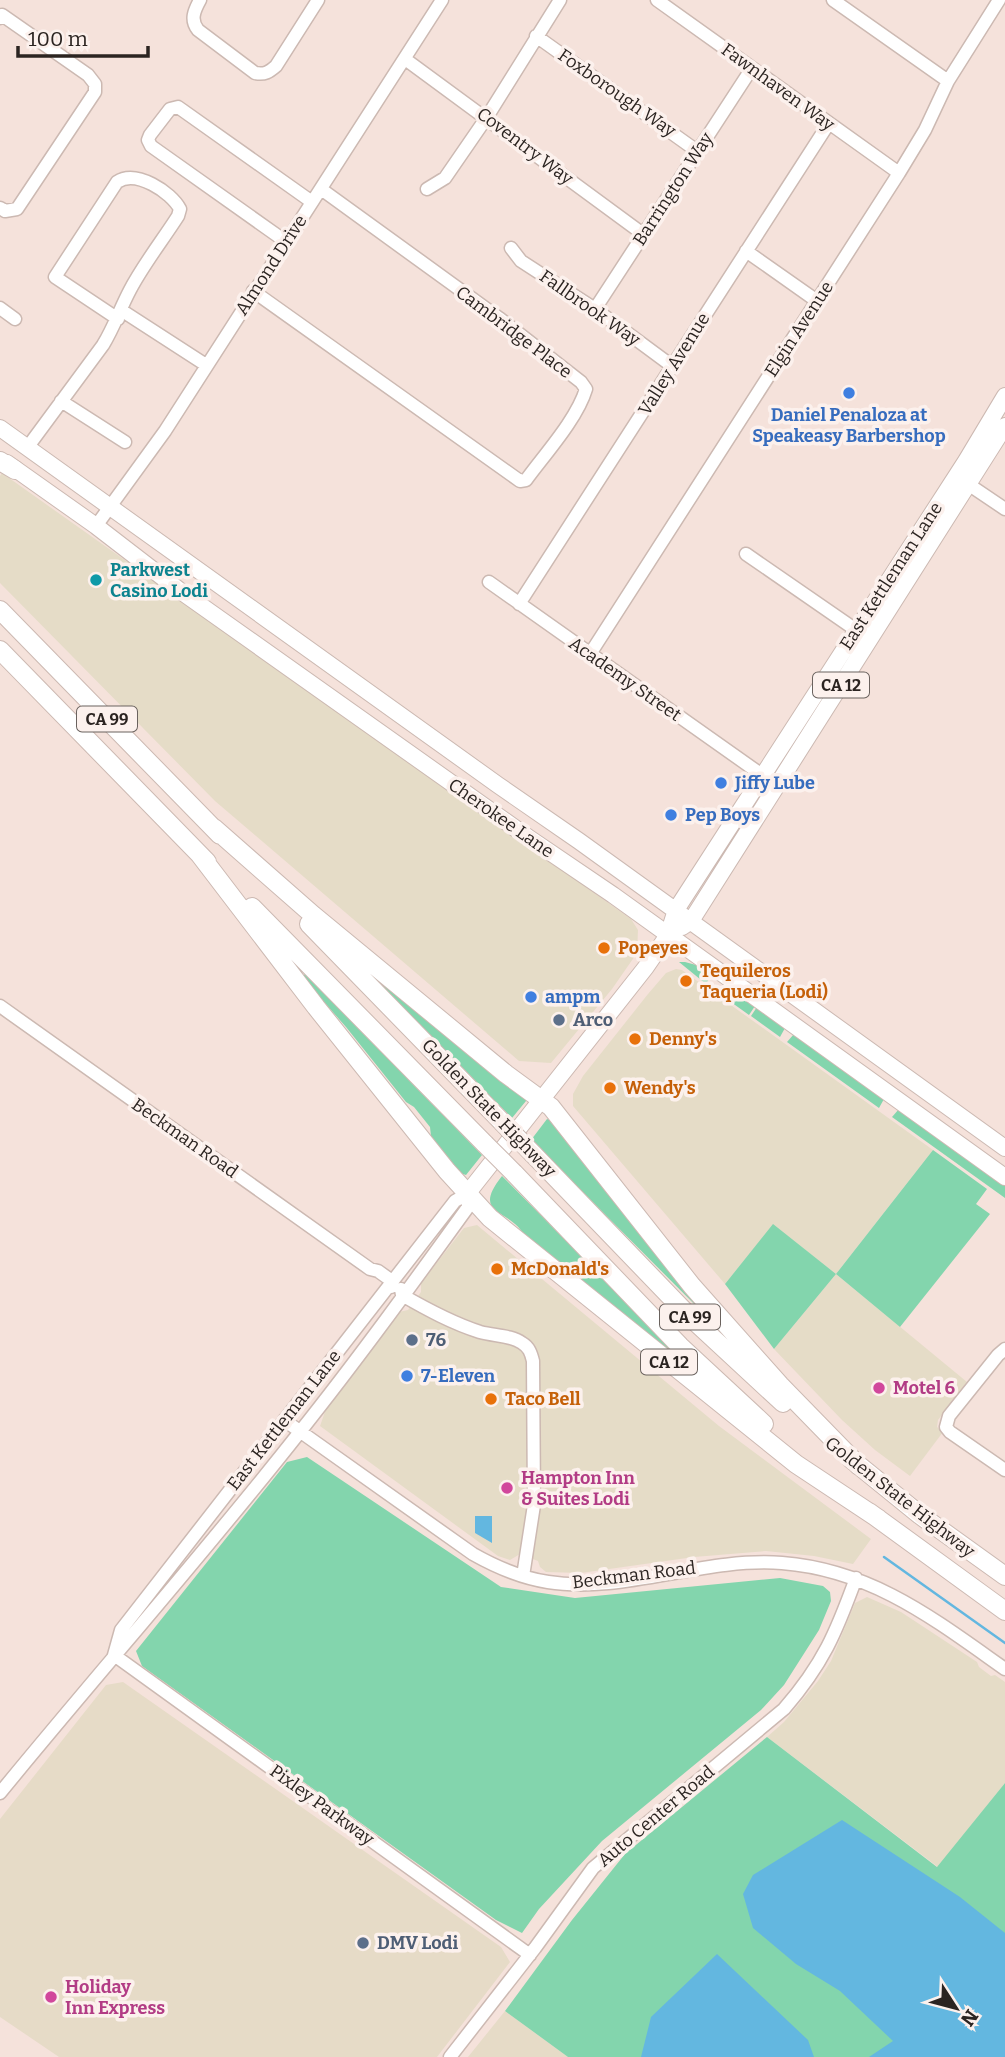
<svg xmlns="http://www.w3.org/2000/svg" width="1005" height="2057" font-family="Bitter,serif">
<style>
.commercial{fill:#e5dcc7}
.industrial{fill:#e6dbc7}
.green{fill:#83d5ad}
.water{fill:#63b7e0}
.lines{fill:none;stroke-linecap:round;stroke-linejoin:round}
.stream{stroke:#63b7e0;stroke-width:2.5}
.minor-casing{stroke:#ccb9b2;stroke-width:15}
.major-casing{stroke:#ccb9b2;stroke-width:18}
.highway-casing{stroke:#ccb9b2;stroke-width:20}
.minor{stroke:#fff;stroke-width:12}
.major{stroke:#fff;stroke-width:16}
.highway{stroke:#fff;stroke-width:18}
.highway-bridge-casing{stroke:#ccb9b2;stroke-width:20;stroke-linecap:butt}
.highway-bridge{stroke:#fff;stroke-width:18}
.shop-dot{fill:#3f7fe0;stroke:#fcf1ed;stroke-width:2.5}
.culture-dot{fill:#0f9aa8;stroke:#fcf1ed;stroke-width:2.5}
.food-dot{fill:#e8710a;stroke:#fcf1ed;stroke-width:2.5}
.service-dot{fill:#5c6f8a;stroke:#fcf1ed;stroke-width:2.5}
.hotel-dot{fill:#d1479c;stroke:#fcf1ed;stroke-width:2.5}
.labels{text-anchor:middle;stroke-width:7;stroke-linejoin:round;paint-order:stroke}
.shield{fill:#fcf1ed;stroke:#6a625e;stroke-width:2}
.shield-label{font-size:16px;font-weight:bold;fill:#2b2421}
.street-label{font-size:18px;fill:#2b2421;stroke:#fcf1ed}
.shop-label{font-size:18px;font-weight:bold;fill:#366cbe;stroke:#fcf1ed;text-anchor:start}
.culture-label{font-size:18px;font-weight:bold;fill:#0d838f;stroke:#fcf1ed;text-anchor:start}
.food-label{font-size:18px;font-weight:bold;fill:#c56008;stroke:#fcf1ed;text-anchor:start}
.service-label{font-size:18px;font-weight:bold;fill:#4e5e75;stroke:#fcf1ed;text-anchor:start}
.hotel-label{font-size:18px;font-weight:bold;fill:#b23c85;stroke:#fcf1ed;text-anchor:start}
</style>
<rect width="100%" height="100%" fill="#f5e2db"/>
<!-- commercial -->
<path class="commercial" d="M2,473l629,446 7,11 -1,23 -25,36 -61,74 -32,-2 -304,-260 -215,-218v-107z
M676,969l6,1 251,180 -97,124 131,108 -29,38 -1,7 6,5 -33,44 -35,-26 -33,-30 -68,-71 62,-75 -63,-49 -48,59 -152,-178v-12l10,-18 65,-82 18,-21z
M477,1225l242,201 152,113 -18,25 -39,-8 -48,-5 -72,6 -113,16 -35,-1 -6,-5 -2,-6 -18,-7 -10,6 -12,-4 -178,-130 8,-23 71,-91 9,-2 13,-18v-9l43,-55z
M867,1597l34,15 76,50 2,5 12,9 4,-1 10,7v101l-67,84 -171,-130 17,-15 34,-41 13,-20 24,-58z"/>
<!-- industrial -->
<path class="industrial" d="M123,1682l378,265 9,15 -73,95h-378l-59,-40v-198l106,-134z
M505,2011l63,46h-100z"/>
<!-- green -->
<path class="green" d="M685,962l11,3 12,9 1,5 -3,5 -27,-22z
M362,966l165,130 -1,5 -14,17z
M305,974l177,181 -16,20 -6,-2 -29,-37 -1,-9 -16,-20 -8,-5 -60,-75 -44,-50z
M727,986l28,20 -6,9 -32,-23 4,-5z
M757,1007l28,21 -5,9 -29,-21z
M794,1034l90,65 -5,9 -92,-66z
M899,1109l106,77v12l-113,-81z
M547,1119l3,1 163,203 -182,-183z
M933,1150l54,39 -11,15 14,10 -90,113 -64,-53 -62,75 -49,-65 48,-60 63,50z
M502,1176l175,177 45,42 -196,-156c-13,-32 -57,-21 -24,-63z
M307,1457l194,130 74,11 205,-20 43,8 7,6 1,9 -12,29 -35,55 -23,25 -159,131 -63,68 -17,24 -26,-13 -354,-254 -6,-15 151,-189z
M767,1737l170,130 68,-84v274h-437l-63,-46 67,-91 53,-66z"/>
<!-- water -->
<path class="water" d="M475,1516h17v27l-17,-10z
M842,1820l118,77 45,36v124h-136l24,-16 -53,-50 -44,-27 -43,-36 -10,-34 10,-19z
M717,1954l91,86 6,17h-173l10,-40z"/>
<g class="lines">
<!-- stream -->
<path class="stream" d="M884,1557l121,86"/>
<defs>
<path id="minor" d="M200,0c-6,11 -10,20 -2,30l57,43c10,2 14,-1 21,-7l42,-66
M657,0l242,173
M833,0l115,81
M0,18l2,-3 86,60 7,9v8l-78,117 -12,2 -5,-3
M536,36l161,115
M405,59l238,175
M427,189l18,-11 42,-61 73,-117
M285,241l-134,-95 -3,-6 2,-5 20,-26 8,-2 134,95
M511,248l10,13 74,48 77,57
M746,251l71,50
M253,291l267,190 6,-1c19,-26 51,-61 60,-91l-5,-7 -82,-64 -178,-129
M0,308l15,11
M595,309l157,-241
M121,310l85,55
M61,401l64,41
M27,448l76,-103c11,-18 17,-36 27,-55 13,-25 32,-49 48,-74l2,-7c-9,-17 -44,-40 -63,-27l-62,95 63,42
M962,480l43,29
M96,526l69,-95 277,-431
M746,554l110,76
M489,582l273,193
M519,604l310,-481
M590,654l309,-481 26,-43 23,-49 51,-81
M0,1006l370,263 8,2 14,10 -1,6
M401,1289l1,6c26,15 50,28 78,37 14,4 31,3 42,11 7,4 9,10 11,18l1,144 -11,71
M1005,1349l-7,6 -49,61 -3,11 4,5 55,38
M284,1420l189,134c23,13 49,24 75,28 74,12 156,-25 234,-19 90,7 152,56 223,106
M114,1655l416,300
M0,1793c99,-121 203,-238 299,-360 59,-74 114,-150 169,-226l-1,-13 -12,7 -334,429 -7,25
M450,2057l85,-109 58,-80 191,-159c39,-45 52,-76 72,-131"/>
<path id="major" d="M0,428l498,357 81,56 426,307
M7,463l89,63 83,64 350,248 84,57 392,282
M682,927l9,-6 314,-495
M467,1194l179,-227 22,-32 8,-25 290,-449 39,-65"/>
<path id="highway" d="M0,461l15,9
M0,610l220,225
M0,650l207,212
M214,828l99,87 193,159 45,33 141,179 88,99 79,81
M200,855l116,152 131,164 43,47 306,246 83,55
M252,907l233,237
M309,924l193,198
M533,1154l157,163 93,86
M514,1173l166,173 84,78
M851,1459l69,56 85,61
M869,1512l136,99"/>
</defs>
<!-- minor casing -->
<use href="#minor" class="minor-casing"/>
<!-- major casing -->
<use href="#major" class="major-casing"/>
<!-- highway casing -->
<use href="#highway" class="highway-casing"/>
<!-- minor -->
<use href="#minor" class="minor"/>
<!-- major -->
<use href="#major" class="major"/>
<!-- highway -->
<use href="#highway" class="highway"/>
<defs>
<path id="highway-bridge" d="M502,1122l31,32
M485,1144l29,29"/>
</defs>
<!-- highway-bridge casing -->
<use href="#highway-bridge" class="highway-bridge-casing"/>
<!-- highway-bridge -->
<use href="#highway-bridge" class="highway-bridge"/>
</g>
<!-- markers -->
<g class="shop-dot">
<circle cx="849" cy="393" r="7"/>
<circle cx="721" cy="783" r="7"/>
<circle cx="671" cy="815" r="7"/>
<circle cx="531" cy="997" r="7"/>
<circle cx="407" cy="1376" r="7"/>
</g>
<circle class="culture-dot" cx="96" cy="580" r="7"/>
<g class="food-dot">
<circle cx="604" cy="948" r="7"/>
<circle cx="686" cy="981" r="7"/>
<circle cx="635" cy="1039" r="7"/>
<circle cx="610" cy="1088" r="7"/>
<circle cx="497" cy="1269" r="7"/>
<circle cx="491" cy="1399" r="7"/>
</g>
<g class="service-dot">
<circle cx="559" cy="1020" r="7"/>
<circle cx="412" cy="1340" r="7"/>
<circle cx="363" cy="1943" r="7"/>
</g>
<g class="hotel-dot">
<circle cx="879" cy="1388" r="7"/>
<circle cx="507" cy="1488" r="7"/>
<circle cx="51" cy="1997" r="7"/>
</g>
<g class="labels">
<!-- shield labels -->
<g class="shield">
<rect x="813" y="672.5" width="56" height="25" rx="5"/>
<rect x="77" y="706.5" width="60" height="25" rx="5"/>
<rect x="660" y="1304.5" width="60" height="25" rx="5"/>
<rect x="641" y="1349.5" width="56" height="25" rx="5"/>
</g>
<g class="shield-label">
<text x="841" y="691">CA 12</text>
<text x="107" y="725">CA 99</text>
<text x="690" y="1323">CA 99</text>
<text x="669" y="1368">CA 12</text>
</g>
<!-- street labels -->
<g class="street-label">
<text transform="translate(778 87) rotate(36)" y="6">Fawnhaven Way</text>
<text transform="translate(617 93) rotate(35)" y="6">Foxborough Way</text>
<text transform="translate(525 146) rotate(37)" y="6">Coventry Way</text>
<text transform="translate(673 189) rotate(-57)" y="6">Barrington Way</text>
<text transform="translate(271 265) rotate(-57)" y="6">Almond Drive</text>
<text transform="translate(590 308) rotate(35)" y="6">Fallbrook Way</text>
<text transform="translate(799 329) rotate(-57)" y="6">Elgin Avenue</text>
<text transform="translate(514 332) rotate(37)" y="6">Cambridge Place</text>
<text transform="translate(674 364) rotate(-58)" y="6">Valley Avenue</text>
<text transform="translate(891 576) rotate(-57)" y="6">East Kettleman Lane</text>
<text transform="translate(625 679) rotate(35)" y="6">Academy Street</text>
<text transform="translate(501 818) rotate(35)" y="6">Cherokee Lane</text>
<text transform="translate(489 1108) rotate(46)" y="6">Golden State Highway</text>
<text transform="translate(185 1138) rotate(35)" y="6">Beckman Road</text>
<text transform="translate(284 1420) rotate(-52)" y="6">East Kettleman Lane</text>
<text transform="translate(900 1497) rotate(38)" y="6">Golden State Highway</text>
<text transform="translate(634 1575) rotate(-7)" y="6">Beckman Road</text>
<text transform="translate(322 1805) rotate(36)" y="6">Pixley Parkway</text>
<text transform="translate(656 1816) rotate(-40)" y="6">Auto Center Road</text>
</g>
<!-- shop labels -->
<g class="shop-label">
<text x="849" y="421" text-anchor="middle">Daniel Penaloza at<tspan x="849" dy="21">Speakeasy Barbershop</tspan></text>
<text x="735" y="789">Jiffy Lube</text>
<text x="685" y="821">Pep Boys</text>
<text x="545" y="1003">ampm</text>
<text x="421" y="1382">7-Eleven</text>
</g>
<!-- culture labels -->
<g class="culture-label">
<text x="110" y="576">Parkwest<tspan x="110" dy="21">Casino Lodi</tspan></text>
</g>
<!-- food labels -->
<g class="food-label">
<text x="618" y="954">Popeyes</text>
<text x="700" y="977">Tequileros<tspan x="700" dy="21">Taqueria (Lodi)</tspan></text>
<text x="649" y="1045">Denny's</text>
<text x="624" y="1094">Wendy's</text>
<text x="511" y="1275">McDonald's</text>
<text x="505" y="1405">Taco Bell</text>
</g>
<!-- service labels -->
<g class="service-label">
<text x="573" y="1026">Arco</text>
<text x="426" y="1346">76</text>
<text x="377" y="1949">DMV Lodi</text>
</g>
<!-- hotel labels -->
<g class="hotel-label">
<text x="893" y="1394">Motel 6</text>
<text x="521" y="1484">Hampton Inn<tspan x="521" dy="21">&amp; Suites Lodi</tspan></text>
<text x="65" y="1993">Holiday<tspan x="65" dy="21">Inn Express</tspan></text>
</g>
</g>
<!-- north arrow -->
<g transform="translate(956 2008) rotate(126)" stroke="#fcf1ed" stroke-width="5" paint-order="stroke">
<path d="M0-5L12 26L0 18L-12 26Z" fill="#2b2421"/>
<text y="-10" font-size="19" font-weight="bold" text-anchor="middle" fill="#2b2421">N</text>
</g>
<!-- scale -->
<path d="M18 46v10h130v-10" fill="none" stroke="#2b2421" stroke-width="3.5"/>
<text x="28" y="46" font-size="21" fill="#2b2421" stroke="#fcf1ed" stroke-width="5" paint-order="stroke">100 m</text>
</svg>
